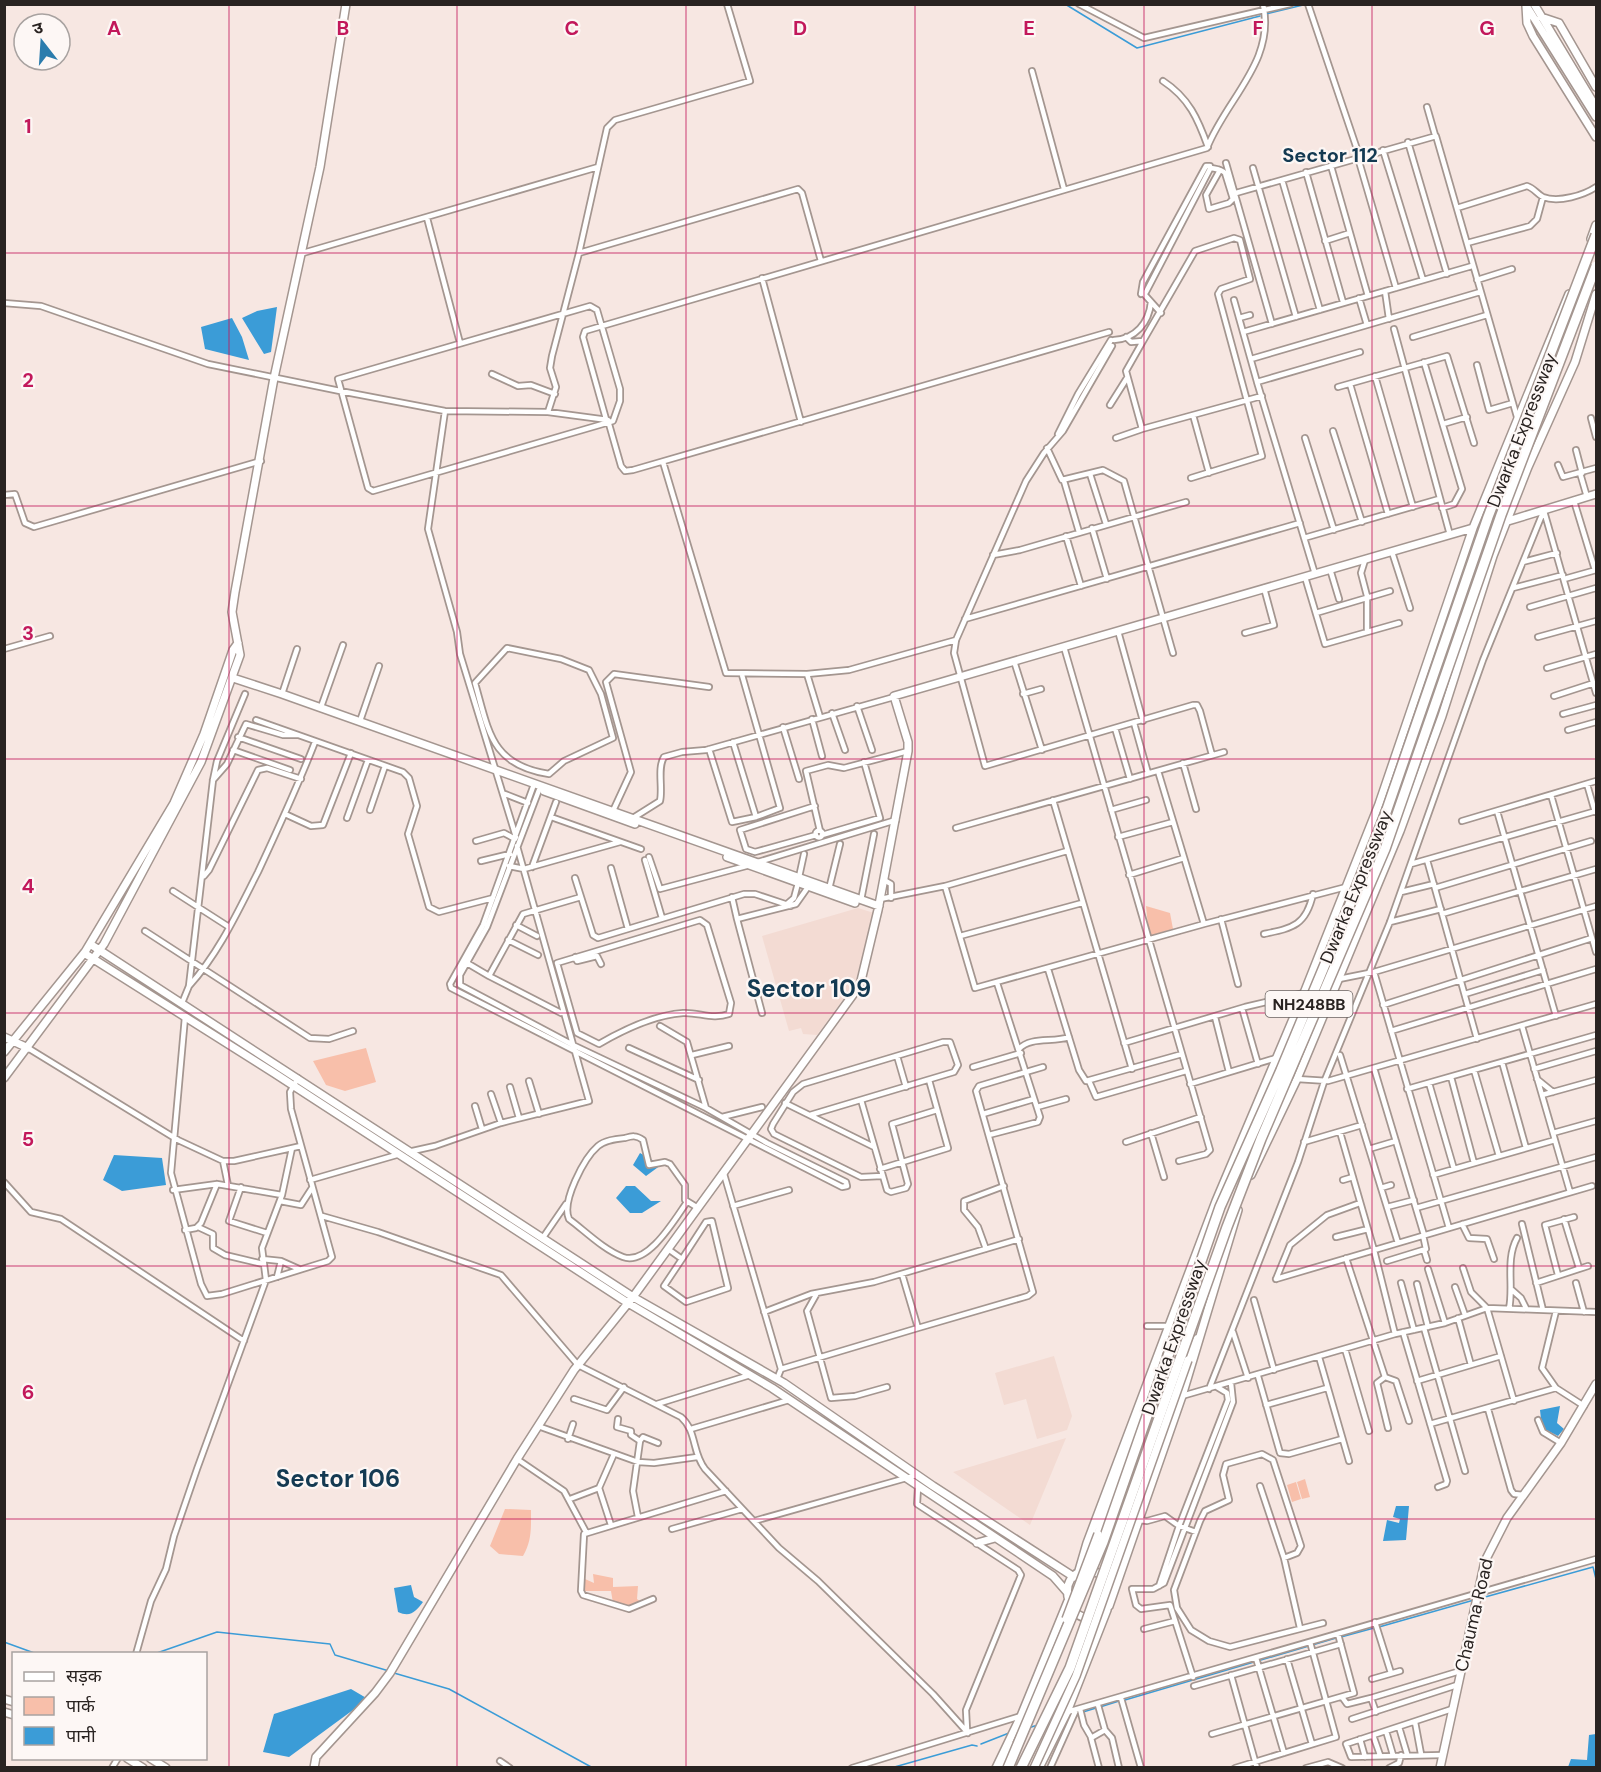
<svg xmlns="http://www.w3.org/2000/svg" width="1601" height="1772" font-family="'DM Sans','Noto Sans Devanagari',sans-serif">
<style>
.built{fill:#f3dbd3}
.green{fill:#f8bfaa}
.water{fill:#3b9cd7}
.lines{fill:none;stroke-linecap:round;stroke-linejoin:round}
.stream{stroke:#3b9cd7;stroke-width:1.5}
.street-casing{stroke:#a49690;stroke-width:8}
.secondary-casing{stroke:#a49690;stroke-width:10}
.street{stroke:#fff;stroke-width:4.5}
.secondary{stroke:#fff;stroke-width:7}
.secondary-bridge-casing{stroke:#a49690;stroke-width:10;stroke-linecap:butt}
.highway-bridge-casing{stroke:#a49690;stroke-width:12;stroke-linecap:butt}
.secondary-bridge{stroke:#fff;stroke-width:7}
.highway-bridge{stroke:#fff;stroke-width:9}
.grid{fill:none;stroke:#c2185b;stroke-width:1.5;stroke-opacity:0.55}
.labels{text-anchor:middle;stroke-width:4.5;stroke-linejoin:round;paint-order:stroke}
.shield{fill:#fdf7f5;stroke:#696361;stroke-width:1.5}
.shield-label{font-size:16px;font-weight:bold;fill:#292321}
.street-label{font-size:18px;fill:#292321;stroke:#fdf7f5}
.neighbourhood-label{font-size:20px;font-weight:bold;fill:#143a52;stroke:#fdf7f5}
.district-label{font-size:24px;font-weight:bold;fill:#143a52;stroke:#fdf7f5}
.grid-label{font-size:20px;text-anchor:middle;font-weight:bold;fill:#c2185b;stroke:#fdf7f5;stroke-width:4.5;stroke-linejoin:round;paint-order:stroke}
</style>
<rect width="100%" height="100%" fill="#f7e7e2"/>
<!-- built -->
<path class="built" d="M858,908l16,5 -19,70 -38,52 -14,-1 -2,-6 -12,3 -27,-95z
M1054,1356l18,60 -5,14 -30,9 -11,-40 -22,6 -9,-32z
M1066,1438l-36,87 -77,-53z"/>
<!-- green -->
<path class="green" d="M1146,906l24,7 3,16 -24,7z
M366,1048l10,34 -31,9 -19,-6 -13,-24z
M1305,1479l5,18 -8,2 -5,-17z
M1296,1482l5,17 -9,3 -5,-17z
M505,1509l26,1c0,17 1,31 -8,46l-24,-2 -9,-8z
M593,1574l20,4v9l25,-1 -1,13 4,3c-10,5 -17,5 -28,1l-2,-12h-27l1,-12 9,4z"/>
<!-- water -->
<path class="water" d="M277,307l-6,45 -7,2 -22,-36 15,-7z
M232,318l10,19 7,23 -44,-11 -4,-22z
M640,1153l21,12 -15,11 -13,-11z
M114,1155l48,3 4,27 -44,6 -19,-11z
M626,1186h9l16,15h10l-19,12h-12l-14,-15z
M1560,1406l-3,17 7,6 -6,7 -16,-8 -2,-18z
M1396,1506h13l-3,34 -23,1 4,-21 12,3 1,-4 -7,-2z
M411,1585l3,12 9,5c-7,9 -12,16 -25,10l-4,-24z
M351,1689l17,10 -79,58 -26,-5 11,-38z
M1596,1734v33h-28l3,-8 16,1 2,-25z"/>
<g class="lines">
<!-- stream -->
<path class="stream" d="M1065,4l72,44 123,-32
M1266,14l37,-9
M1478,1599l115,-32 3,12
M1379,1627l95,-27
M1341,1637l33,-9
M4,1642l33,12
M154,1654l63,-22 113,12 5,11 54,16
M394,1673l55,16 144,79
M1125,1700l211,-62
M1100,1707l19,-6
M1083,1712l13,-4
M1028,1728l10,-3
M981,1744l28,-11
M891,1768l81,-23 5,1"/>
<defs>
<path id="street" d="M1079,4l65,34 146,-34
M1308,4l52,154
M1032,71l32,118
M1163,81c26,17 35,38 45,66
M1427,107l8,28
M1408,142l39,132
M1383,150l40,130
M1358,158l38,130
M1226,163l46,161
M1206,166h4v3l-64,123 -5,2 2,-12z
M1331,166l37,130
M1211,168c5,1 10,1 14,5l8,26 -4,4 -20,6 -3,-14 14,-25
M1253,168l43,149
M1306,172l37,130
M1282,180l38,130
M1236,193l200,-57 81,281
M1457,208l70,-22c7,2 10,8 16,11 16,6 41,-2 53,-10
M427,218l33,125
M1325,241l25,-8
M1467,243l63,-17 7,-7 6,-22
M303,253l295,-86
M579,253l219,-64 4,4 19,68
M762,278l39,144
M1477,280l35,-11
M1385,291l4,28
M1144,294l17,19
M1359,298l8,27
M1234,300l23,82 103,-30
M4,303l37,3 167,58 132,27 105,20 103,1 60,8
M590,306l7,4 23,79v12l-7,20 -240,70 -5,-3 -30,-109z
M1239,318l11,-3
M1394,329l56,206
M1243,332l229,-66
M1126,337l5,5 12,-1 52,-90 39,-13 6,2 10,39 -29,10 -3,5 44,162 -71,22
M1413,337l74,-22
M1114,340c21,-1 35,-17 37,-38
M1143,341l-17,30 16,58 120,-33
M1112,346l-49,85 -19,22 -18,28 -70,159 -2,13 31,113 208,-61h4l3,6 12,44
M1251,359l229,-67
M1424,362l38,127 -8,15 -12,4
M1477,365l12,45 24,-7
M492,374l26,12 13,-1 24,9
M1375,376l38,131
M1257,382l58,192
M1350,384l38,130
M1338,387l109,-31 27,87
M1110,405l17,-27
M445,411l-17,118 29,103 3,22 56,183
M548,412l8,-25 -6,-19 2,-12 27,-103 28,-125 8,-8 135,-39 -23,-77
M1193,415l16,58
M1591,418l5,19
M606,419l-23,-82 2,-6 622,-183c19,-49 69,-87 56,-144
M609,424l12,42 4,5 8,-1 476,-138
M1443,424l24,-7
M1333,431l29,91
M1058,434l20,-40 33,-54
M1116,438l26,-9
M1305,438l29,92
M1047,448l15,32 41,-10 21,11 49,172
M1576,450l6,23
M663,462l63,211 81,1 42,-4 107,-30
M1558,465l5,12 33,-9
M1580,473l7,24
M1090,474l16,50
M1064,481l15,51
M4,495l11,-1 10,29 9,4 227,-66
M1574,501l21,69
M1544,511l52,182
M1092,528l15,51
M1066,536l15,50
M1304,538l135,-39
M1392,552l18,56
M993,555l27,-5 166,-48
M1365,560l-4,13 6,23v35
M1523,562l34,-9
M1330,569l9,30
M1305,577l20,67 74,-21
M1564,579l32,-9
M1513,588l50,-13
M1530,607l66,-19
M1316,613l74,-22
M965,619l335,-96
M1118,631l25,90
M1245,633l29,-8 -10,-37
M1538,637l58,-16
M1064,647l146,503 -4,4 -27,7
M507,648l54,11 28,11 12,24 12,44 -49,23 -15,13c-58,-9 -60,-42 -74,-91z
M4,649l46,-13
M1014,661l28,89
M1547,668l49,-14
M807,674l13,43
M282,694l15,-45
M1023,694l18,-5
M1554,696l40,-13
M857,706l15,44
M321,707l22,-62
M832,713l13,37
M1563,714l33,-9
M812,719l10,37
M256,720l147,52 6,6 8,28 -9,28 21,73 10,5 54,-14
M360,721l19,-55
M1134,723l14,50
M783,727l16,52
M1115,728l15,51
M1568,730l28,-8
M238,737l63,22
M733,742l23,75
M709,749l23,73 24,-5 24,-9 -38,-133
M233,750l57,20
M1183,763l13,46
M1158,771l46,153 142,-37
M213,780l14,-16 19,-40 37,11h14
M1587,784l8,28
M533,787l-50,138 -33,59 1,4 391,199 5,-1 -1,-4 -79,-39 -61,-35 -133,-63 -113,-60v-10l27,-48 52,-137
M505,794l23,9
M1551,795l45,157
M1053,800l79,269
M815,806l-75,24 6,19 9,3 61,-17
M370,810l15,-44
M1111,810l35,-10
M1497,811l59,205
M612,813l19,-41 -25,-90 8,-8 95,13
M285,814l26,12 12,-1 28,-72
M551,817l90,32
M347,818l21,-58
M633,818l27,-17c3,-13 -3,-33 4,-44l18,-5 24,-2 188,-53
M1462,821l134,-40
M956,828l268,-76
M815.5 834a3.5 3.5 0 1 1 7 0a3.5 3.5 0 1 1-7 0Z
M820,831l-14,-60 22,-6 16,3 64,-17
M822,835l58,-17 -16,-56
M1118,837l55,-15
M476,841l28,-8 11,6
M1067,851l-122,35 30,102 229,-64
M649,857l11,32 90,-24
M645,860l17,58
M1427,860l50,179
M481,861l29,-7
M758,862l138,-42
M1411,864l185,-53
M509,866l15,3 96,-27
M532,867l24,-65
M611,868l17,61
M1129,875l55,-17
M204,876l5,-6 49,-100 9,-2 34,11
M799,877l5,-23
M575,878l6,19
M884,880l7,4v14
M1435,888l156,-47
M829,889l11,-45
M173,891l56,36
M1401,892l33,-8
M732,897l5,22
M880,899l65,-13
M861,900l13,-66
M787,904l7,-6 4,-15
M1442,914l154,-45
M1221,919l17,65
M700,920l7,5 24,78 -2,11c-17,6 -30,-2 -46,-1 -28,2 -60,17 -84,31l-22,-11 -20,-70z
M1390,922l51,-13
M516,925l21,11
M145,931l165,107 19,1 24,-8
M1264,934c28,-6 42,-8 49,-40
M960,936l122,-33
M508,940l30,15
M575,957l2,4 20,-5 4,8
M467,963l22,13
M1048,969l31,101 7,11 96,-27
M1374,972l75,256
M1339,979l35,-7 222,-66
M189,986c30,-33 49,-75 69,-114 20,-43 40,-86 57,-130
M1465,994l78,-24
M182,1003l7,-17 24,-206 4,-19 28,-67
M1383,1005l209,-67
M1242,1008l16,56
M561,1013l-72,-37 34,-62 58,-17 12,38 5,3 146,-44h11l36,12
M762,1013l-25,-94 59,-15 12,-17
M185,1017l-14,156 30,111 6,12 15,-2 106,-33 4,-4 -41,-148 -1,-17 8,-14
M1215,1017l14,55
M660,1026l27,16 19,66
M1522,1026l48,166
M1391,1031l205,-62
M1124,1043l121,-36 59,-14
M28,1048l150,92 45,21h11l67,-15
M629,1048l70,32
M1019,1049c12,-13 34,-6 50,-12
M692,1055l37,-9
M1340,1055l58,188
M897,1056l9,31
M1502,1062l24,86
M973,1067l48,-14
M1374,1068l50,167
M1534,1069l62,-18
M1474,1070l25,86
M1451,1077l23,86
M1297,1079l31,2 268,-77
M1537,1079l16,13
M529,1081l10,33
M1089,1081l7,16 90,-26
M1429,1083l25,86
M1190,1084l86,-26
M510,1087l9,31
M1407,1089l189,-54
M491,1094l10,29
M1542,1095l54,-15
M861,1100l26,90 4,2 15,-4 2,-4 -16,-60 45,-14
M785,1103l89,44
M475,1106l7,23
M1037,1107l29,-8
M983,1114l51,-15
M810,1115l144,-43 4,-7 -8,-23h-7l-140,42 -10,8 -20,32 -2,5 3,5 87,43 21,-1
M722,1117l40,-10
M1340,1132l34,118 21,84
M1151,1133l13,44
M1553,1133l43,-12
M989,1135l49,-13 2,-5 -43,-134
M1126,1142l75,-25
M1304,1142l58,-17
M1369,1149l27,-8
M408,1152l27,-6 66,-23 88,-22 -72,-255
M223,1161l5,24
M880,1169l68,-21 -19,-68
M724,1174l57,195 -4,10
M1433,1175l122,-35
M310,1180l90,-26
M1343,1180l10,-3
M4,1182l27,30 30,7 183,122
M241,1187l-12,34 38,12
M1381,1188l10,-3
M173,1190l44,-6 65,11
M280,1201l21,4 11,-17
M687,1202c-12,17 -39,64 -64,55 -19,-7 -38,-26 -54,-38 -8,-17 15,-61 29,-73 7,-6 18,-7 27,-8 7,-2 11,-3 18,2l6,25 16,-3 5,2 15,21v15l13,8
M733,1206l56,-16
M1387,1207l27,-7
M1416,1208l180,-51
M322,1216l56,16 123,43 77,90 103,52c16,14 11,36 24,52l74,79 39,33 115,113 35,39
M1564,1219l15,49
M1462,1224l7,14 18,1 7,20
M1522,1224l21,86
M198,1227l15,7v14l12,7 38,9
M185,1230l11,-2 5,-5 16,-39
M1336,1237l32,-8
M542,1239l24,-35
M668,1249l14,10 24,-37 6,-1 16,67 -42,14 -22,-16 18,-27
M986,1249l-8,-22 -14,-17v-9l40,-15
M1424,1250l3,10
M1346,1258l39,119 11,4 13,40
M262,1259l19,2 18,8
M1387,1261l39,-12 -3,-14
M1463,1268l8,24 16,16 27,93
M1428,1269l17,54
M1558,1275l-13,-50 29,-8
M277,1277l4,-16
M1276,1279l316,-93
M1276,1279l14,-34 37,-30 33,-12
M1401,1283l13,47
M1536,1283l52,-17
M1576,1283l8,29
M1417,1284l11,43
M1455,1287l10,28
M1512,1290l9,8 5,10
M816,1295l-9,16 24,87 24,-2 32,-9
M1254,1300l20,70
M1509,1309c5,-23 -4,-49 8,-71
M1556,1311l-14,57 14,20 28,18
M764,1312l47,-18 63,-12 145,-43
M1458,1318l13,47
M1147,1326h22
M918,1328l110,-32 5,-4 -57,-201 3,-5 64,-19
M1424,1328l41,143
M1233,1332l15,46
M1403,1332l44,149 -1,3 -8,3
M1345,1349l24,82
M1319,1357l30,104
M781,1369l137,-41 -16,-54
M1258,1376l22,77 9,1 53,-15
M1385,1377l-8,6 11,45
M1417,1381l84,-25
M1209,1389l89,-227 26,-80 66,-160 93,-262 61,-150
M1182,1396l213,-62 50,-11 42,-15 109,4
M574,1399l33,11 17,-23
M657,1404l93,-29
M1266,1405l61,-17
M1488,1409l23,81 3,4 10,1
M618,1419l-1,8 14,4v4l9,6
M1538,1420l5,12 18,11
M1430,1424l126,-36
M538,1426l100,36 16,1 43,-6
M691,1429l98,-29
M568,1439l5,-15
M517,1459l47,32 22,41
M1260,1486l24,72 16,70
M918,1487l-1,17 101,66 3,5 -55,135 1,20
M599,1488l12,37
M570,1499l29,-11 15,-34
M638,1517l-5,-26 7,-50 3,-4 15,6
M1139,1520l8,1 18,-5 14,10 17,6
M754,1521l163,-46
M672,1529l70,-20
M1284,1558l13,-5 4,-7 -28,-86 -11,-6 -36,10 -3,11 6,25 -24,11 -5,10 -26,69 3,18 14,22 18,11 21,6 93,-24
M1159,1586l20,-60 49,-126 -1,-7 -10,-6
M653,1599l-24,10 -46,-14 -2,-4 3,-57 142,-43
M1375,1622l16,51
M1144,1629l31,-8
M136,1654l15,-53 15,-32 8,-33 23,-67 69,-189 -4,-32 20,-53 10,-47
M1256,1658l28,95
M1287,1659l25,85
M1231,1675l26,93
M1193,1677l-23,-72 -29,4 -5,-4 -4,-16h21l11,-6 69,-181 -2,-19
M1372,1679l28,-8
M1194,1686l147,-42
M1342,1697l5,7 24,-6
M1121,1698l20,70
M1098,1705l7,25
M1080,1709l4,16 7,12
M1067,1712l529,-153
M1376,1712l-5,-14 89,-27
M1352,1719l105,-34
M1415,1722l6,32
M1399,1727l8,27
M1386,1731l7,24
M1212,1734l142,-41 -16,-59
M1373,1735l7,20
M1360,1739l5,18
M1443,1755l-92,2 -5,-13 106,-35
M500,1761l10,7
M112,1768l6,-10
M852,1768l169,-52
M1050,1768l26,-58
M1099,1768l-8,-30 14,-8 7,8 7,30
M1235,1768l101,-31 -26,-95
M1306,1768l22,-6 14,6
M1389,1768l10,-5 2,-8"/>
<path id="secondary" d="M1534,4l62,103
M1526,6l1,17 6,13 63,101
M1527,7l69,110
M1541,17l18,6 37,64
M1591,239l5,-14
M1508,521l88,-27
M233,678l49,16 597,212
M544,791l91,33
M727,857l128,46
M90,944l543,353 151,86 149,103 141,91
M84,953l190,120 354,230 144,85 281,188 14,16
M4,1037l24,11
M4,1052l81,-100 89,-149 30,-69 29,-84 5,-7
M4,1078l100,-134 97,-182 39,-107 -8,-43 3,-20 39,-214 46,-211 26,-163
M1251,1175l46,-96 103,-248 42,-115 51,-160 35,-89 47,-105 21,-68
M1188,1360l9,-21
M1098,1534l63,-175
M977,1543l18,-5
M1078,1574l9,-31 129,-342 88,-208 75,-189 94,-276 96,-234
M1112,1592c-2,-10 -7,-18 -18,-20 -48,-10 -23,77 15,34l73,-210 56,-186
M4,1699l10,3
M4,1712l10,3
M127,1758l16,10
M150,1758l16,10
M314,1768l2,-11 59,-64 15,-20 127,-214 57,-89 59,-73 227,-312 18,-75 30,-159v-9l-14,-46 579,-168
M996,1768l25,-52 47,-115
M1002,1768l11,-22
M1039,1768l28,-56 40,-102
M1440,1768l45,-207 22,-43 54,-75 35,-59"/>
</defs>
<!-- street casing -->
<use href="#street" class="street-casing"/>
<!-- secondary casing -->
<use href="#secondary" class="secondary-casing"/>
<!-- street -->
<use href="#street" class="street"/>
<!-- secondary -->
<use href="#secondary" class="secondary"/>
<defs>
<path id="secondary-bridge" d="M1066,1619l32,-85
M1034,1768l42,-92 112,-316"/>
<path id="highway-bridge" d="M1008,1768l95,-226 117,-335 61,-137 94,-226 113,-327 108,-282
M1021,1768l49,-100 157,-441 34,-88 124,-290 116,-334 95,-249"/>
</defs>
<!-- secondary-bridge casing -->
<use href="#secondary-bridge" class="secondary-bridge-casing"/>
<!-- highway-bridge casing -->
<use href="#highway-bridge" class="highway-bridge-casing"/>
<!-- secondary-bridge -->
<use href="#secondary-bridge" class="secondary-bridge"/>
<!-- highway-bridge -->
<use href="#highway-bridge" class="highway-bridge"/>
</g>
<!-- grid -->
<path class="grid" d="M229,4v1764M457,4v1764M686,4v1764M915,4v1764M1144,4v1764M1372,4v1764M4,253h1592M4,506h1592M4,759h1592M4,1013h1592M4,1266h1592M4,1519h1592"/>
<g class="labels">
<!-- shield labels -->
<rect class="shield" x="1265.5" y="991" width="87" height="26" rx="4.5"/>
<g class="shield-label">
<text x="1309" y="1010">NH248BB</text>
</g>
<!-- street labels -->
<g class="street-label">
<text transform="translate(1522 430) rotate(-69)" y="6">Dwarka Expressway</text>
<text transform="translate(1356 887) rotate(-68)" y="6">Dwarka Expressway</text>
<text transform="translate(1174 1337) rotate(-71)" y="6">Dwarka Expressway</text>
<text transform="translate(1474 1615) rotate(-77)" y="6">Chauma Road</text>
</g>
<!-- neighbourhood labels -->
<g class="neighbourhood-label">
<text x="1330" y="162">Sector 112</text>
</g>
<!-- district labels -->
<g class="district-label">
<text x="809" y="997">Sector 109</text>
<text x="338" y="1487">Sector 106</text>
</g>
</g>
<g class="grid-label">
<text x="114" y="35">A</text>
<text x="343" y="35">B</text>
<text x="572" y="35">C</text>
<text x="800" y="35">D</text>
<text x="1029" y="35">E</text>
<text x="1258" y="35">F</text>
<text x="1487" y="35">G</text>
<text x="28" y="133">1</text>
<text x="28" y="387">2</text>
<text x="28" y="640">3</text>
<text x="28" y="893">4</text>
<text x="28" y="1146">5</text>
<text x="28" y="1399">6</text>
</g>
<!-- border -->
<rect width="1601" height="1772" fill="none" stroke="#292321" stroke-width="12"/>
<!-- legend -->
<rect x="12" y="1652" width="195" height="108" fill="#fdf7f5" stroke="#a8a2a0" stroke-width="1.5"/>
<rect x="24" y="1672" width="30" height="9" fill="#ffffff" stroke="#a8a2a0" stroke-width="1.5"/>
<text x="66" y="1682" font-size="18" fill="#292321">सड़क</text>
<rect x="24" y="1697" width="30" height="18" fill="#f8bfaa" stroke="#a8a2a0" stroke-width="1.5"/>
<text x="66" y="1712" font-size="18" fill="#292321">पार्क</text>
<rect x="24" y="1727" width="30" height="18" fill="#3b9cd7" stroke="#a8a2a0" stroke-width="1.5"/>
<text x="66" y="1742" font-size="18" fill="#292321">पानी</text>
<!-- north arrow -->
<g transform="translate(42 42) rotate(343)"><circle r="28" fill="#fdf7f5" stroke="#a8a2a0" stroke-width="1.5"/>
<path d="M0-4.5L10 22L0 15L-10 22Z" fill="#2b7cad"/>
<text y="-9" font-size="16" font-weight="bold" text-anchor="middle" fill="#292321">उ</text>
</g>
</svg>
